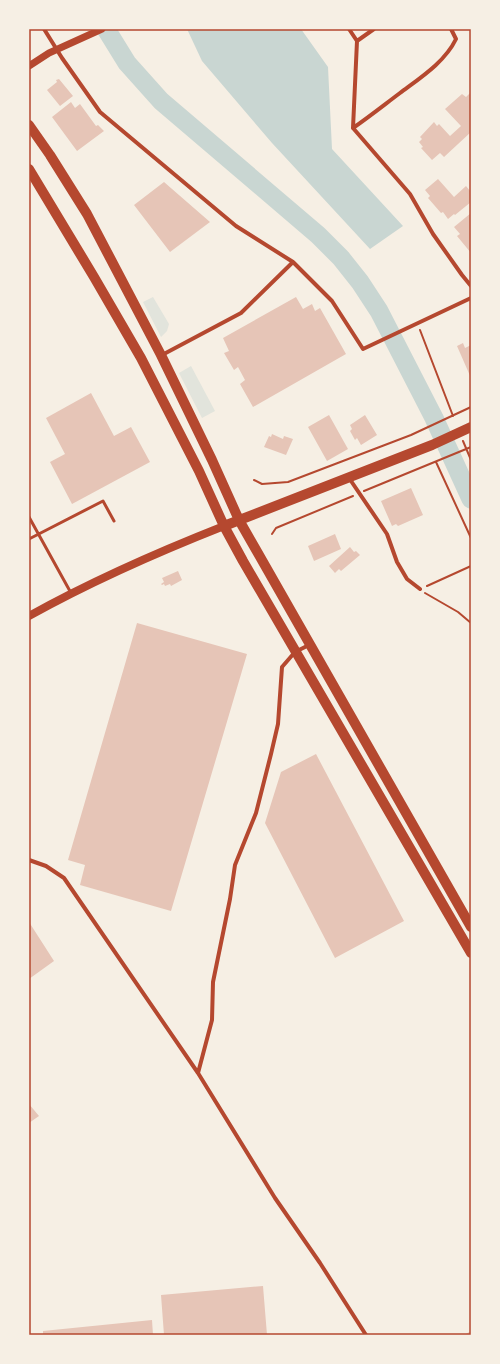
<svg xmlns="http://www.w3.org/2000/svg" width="500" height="1364" font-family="Helvetica,sans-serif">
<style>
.green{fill:#e2e4dc}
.water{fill:#c9d6d2}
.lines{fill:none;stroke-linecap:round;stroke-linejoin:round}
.river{stroke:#c9d6d2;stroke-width:19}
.building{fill:#e6c5b7}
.path{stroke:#b5482f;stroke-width:2}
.service{stroke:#b5482f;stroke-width:3}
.minor{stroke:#b5482f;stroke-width:4}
.tertiary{stroke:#b5482f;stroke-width:7}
.secondary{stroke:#b5482f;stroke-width:8}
.primary{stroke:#b5482f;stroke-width:10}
.neatline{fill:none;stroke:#b5482f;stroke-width:1.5}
</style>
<rect width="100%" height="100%" fill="#f6efe4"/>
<!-- green -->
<path class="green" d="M153,297l16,27 -2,7 -6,6 -18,-35z
M191,366l24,45 -13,7 -23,-45z"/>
<!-- water -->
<path class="water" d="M187,29h114l27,38 4,82 71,77 -33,23 -98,-106 -70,-82z"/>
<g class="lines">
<!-- river -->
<path class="river" d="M106,29l21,34 34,38 157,134 23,23 19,24 19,29 55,107 37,81"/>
</g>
<!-- building -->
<path class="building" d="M59,79l14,17 -13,10 -13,-16 10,-8 -1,-2z
M471,92v40l-27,25 -4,-4 -8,7 -11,-12 2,-1 -4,-5 3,-3 -2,-2 14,-15 3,4 2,-2 11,12 11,-10 -16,-17 17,-15 4,3z
M71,102l4,6 5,-4 16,22 2,-1 6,6 -27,20 -25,-34z
M438,179l16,18 12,-11 5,6v10l-16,13 -1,-1 -6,5 -5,-7 -2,1 -13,-15 2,-2 -5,-6z
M164,182l46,40 -40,30 -36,-47z
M471,213v40l-14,-17 3,-2 -6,-7z
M296,297l7,12 9,-5 3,7 5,-3 26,46 -93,53 -13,-23 5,-4 -7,-13 -4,3 -10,-17 5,-2 -6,-13z
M463,343l2,5 6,-3v33l-14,-32z
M91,393l23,43 17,-9 19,35 -78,42 -22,-42 15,-8 -19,-36z
M329,415l19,34 -21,12 -19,-34z
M365,415l12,20 -16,10 -4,-7 -2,2 -5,-9 2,-2 -2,-4z
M272,434l11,5 1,-3 9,3 -7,16 -22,-8 5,-11 2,1z
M411,488l12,27 -25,11 -2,-2 -4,2 -11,-25z
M335,534l6,15 -27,12 -6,-15z
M350,547l4,5 2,-1 4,4 -19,16 -2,-2 -4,4 -6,-7z
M178,571l4,9 -11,6 -1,-2 -5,2 -1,-2 -2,1 -1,-1 3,-2 -2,-4z
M137,623l110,31 -76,257 -91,-26 5,-20 -17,-5z
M316,754l88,167 -69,37 -70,-135 16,-51z
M29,922l25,39 -25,18z
M29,1104l10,12 -10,7z
M263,1286l4,49h-103l-3,-40z
M152,1320l1,15h-110v-4z
M471,1331v4h-7z"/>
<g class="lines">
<!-- path -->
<path class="path" d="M420,330l33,86
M463,441l8,19
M436,462l35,76
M254,480l8,4 26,-2 123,-47 60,-28
M364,491l107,-44
M272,534l4,-6 77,-32
M427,586l44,-20
M425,593l33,19 13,11"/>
<!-- service -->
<path class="service" d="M29,517l42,76
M29,539l74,-38 11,20"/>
<!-- minor -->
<path class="minor" d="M44,29l18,29 38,54 136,114 57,36 39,39 31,48 108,-51
M349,29l8,12 -4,87 57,66 23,40 29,41 9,11
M357,41l17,-12
M353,128c16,-11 31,-23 47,-35 20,-15 45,-31 56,-54l-5,-10
M162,355l79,-42 52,-51
M349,478l38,56 10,28 10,17 13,10
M29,860l17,6 18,12 134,195 77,125 45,65 46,72
M198,1073l14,-53 1,-38 17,-83 5,-34 21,-52 15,-59 7,-30 4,-57 13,-15 14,-7"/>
<!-- tertiary -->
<path class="tertiary" d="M29,66l20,-13 53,-24"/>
<!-- secondary -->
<path class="secondary" d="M29,616c63,-35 129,-64 195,-90"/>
<!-- primary -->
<path class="primary" d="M29,125l21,30 37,59 74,141 51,105 27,60 16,28 216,379
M29,169l65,108 47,81 58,113 25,55 19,35 228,392
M224,526l208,-81 39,-18"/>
</g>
<!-- border -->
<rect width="500" height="1364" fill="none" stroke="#f6efe4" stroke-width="60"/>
<rect x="30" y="30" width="440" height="1304" class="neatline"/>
</svg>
